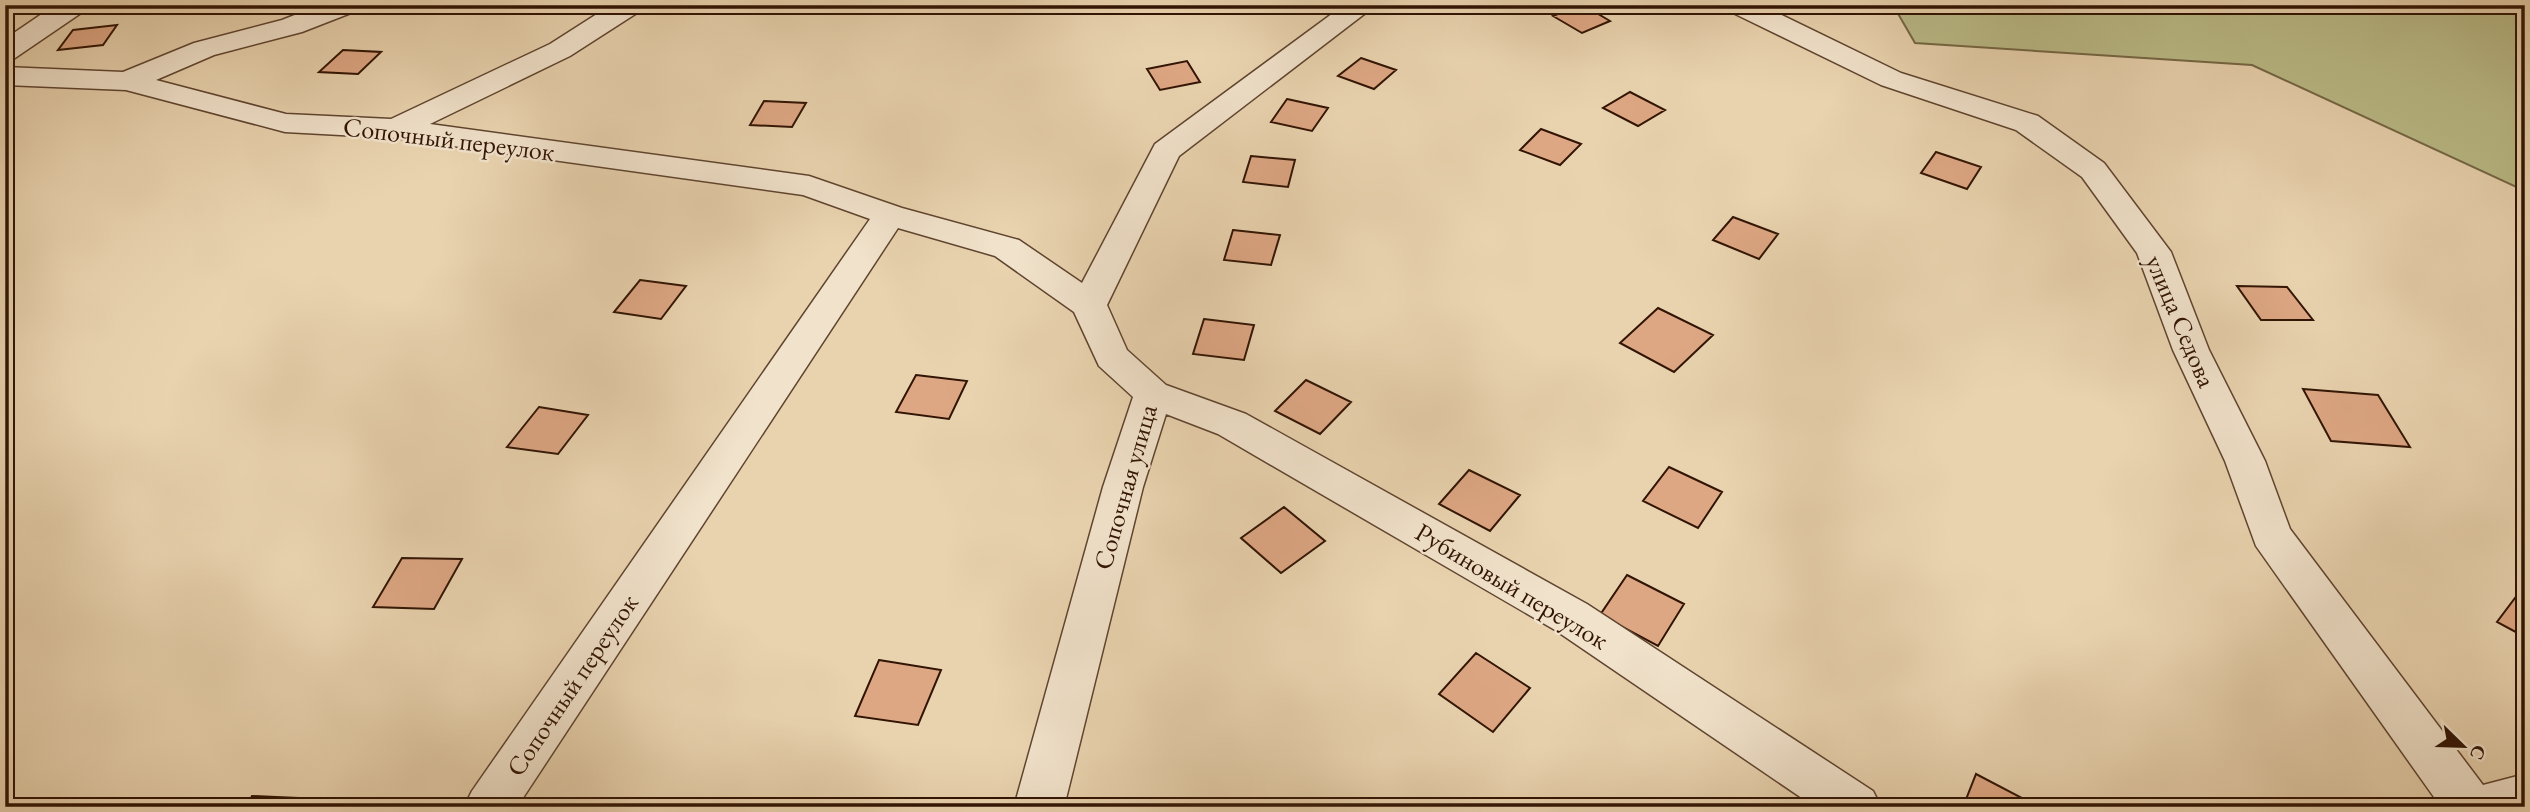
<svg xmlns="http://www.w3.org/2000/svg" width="2530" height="812" font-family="'EB Garamond',serif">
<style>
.green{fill:#babb88;stroke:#766846;stroke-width:2}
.building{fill:#dea784;stroke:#311404;stroke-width:2}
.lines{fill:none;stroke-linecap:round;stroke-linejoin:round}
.minor-casing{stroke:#5f442f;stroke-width:3}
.minor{fill:#f1e2cb;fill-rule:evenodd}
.labels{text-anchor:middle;stroke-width:5;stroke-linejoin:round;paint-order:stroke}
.street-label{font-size:26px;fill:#311404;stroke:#f1e2cb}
</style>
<rect width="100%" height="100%" fill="#e9d3af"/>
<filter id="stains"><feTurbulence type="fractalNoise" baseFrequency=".00286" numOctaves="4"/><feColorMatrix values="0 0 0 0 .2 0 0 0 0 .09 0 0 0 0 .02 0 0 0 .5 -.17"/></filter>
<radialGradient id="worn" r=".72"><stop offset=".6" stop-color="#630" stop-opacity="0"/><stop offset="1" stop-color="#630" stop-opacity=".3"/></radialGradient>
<!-- green -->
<path class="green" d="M1893,5h632v186l-273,-126 -337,-22z"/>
<!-- building -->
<path class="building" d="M402,5h39l-7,6 -36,-3z
M1579,5h4l27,16 -28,12 -29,-17z
M117,25l-14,20 -45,5 15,-20z
M343,50l38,2 -23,22 -39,-2z
M1361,58l35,12 -22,19 -36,-13z
M1187,61l13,21 -40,8 -13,-21z
M1630,92l35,18 -27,16 -35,-18z
M1287,99l41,9 -16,23 -41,-9z
M764,101l42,2 -14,24 -42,-2z
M1541,129l40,15 -21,21 -40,-15z
M1936,152l45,15 -14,22 -46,-16z
M1251,156l44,4 -7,27 -45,-5z
M1733,217l45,17 -19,25 -46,-19z
M1233,230l47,5 -9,30 -47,-5z
M640,280l46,6 -25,33 -47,-7z
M2237,286l50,1 26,33h-52z
M1658,308l55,27 -39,37 -54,-29z
M1204,319l50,6 -10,35 -51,-6z
M916,375l51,6 -18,38 -53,-7z
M1306,380l45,22 -31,32 -45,-23z
M2303,389l75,6 32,52 -79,-6z
M539,407l49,8 -30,39 -51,-7z
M1669,467l53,25 -24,36 -55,-27z
M1469,470l51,25 -30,36 -51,-27z
M1284,507l41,34 -44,32 -40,-35z
M402,558l60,1 -28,50 -61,-2z
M1627,575l57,29 -26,42 -58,-31z
M2521,590l4,2v45l-28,-15z
M1476,653l54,35 -37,44 -54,-38z
M879,660l62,10 -23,55 -63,-9z
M1976,774l63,33h-76z
M252,796l68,3 -4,8h-70z"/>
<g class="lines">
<defs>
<path id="minor" d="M55,5h33l-4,6 -69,47 -10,3v-22z
M320,5h40l-4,6 -54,21 -88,23 -58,25 130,34 105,5 159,-75 61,-39h33l-4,6 -70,45 -140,68 379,52 93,32 117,32 63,43 73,-139 189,-139h32l-197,151 -72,149 20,45 39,35 80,29 341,190 286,187 8,16h-66l-260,-177 -337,-196 -52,-20 -23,73 -79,320h-50l89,-320 30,-90 -34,-31 -25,-54 -79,-56 -97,-28 -381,579h-53l8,-16 398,-572 -67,-24 -407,-57 -111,-6 -159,-42 -121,-5v-18l118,5 71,-29 88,-23z
M1725,5h36l140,68 137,43 66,47 67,89 38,98 56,111 25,68 193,256 42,-11v33h-84l-185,-261 -31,-85 -52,-111 -36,-97 -55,-76 -66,-47 -135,-45 -152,-74z"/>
</defs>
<!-- minor casing -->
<use href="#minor" class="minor-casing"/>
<!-- minor -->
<use href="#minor" class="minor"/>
</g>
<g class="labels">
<!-- street labels -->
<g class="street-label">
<text transform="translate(449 139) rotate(7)" y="9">Сопочный переулок</text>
<text transform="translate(2181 321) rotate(67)" y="9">улица Седова</text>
<text transform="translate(1125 487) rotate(-74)" y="9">Сопочная улица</text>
<text transform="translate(1512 586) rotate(31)" y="9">Рубиновый переулок</text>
<text transform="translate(572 685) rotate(-56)" y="9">Сопочный переулок</text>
</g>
</g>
<!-- margin -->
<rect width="2530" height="812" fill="none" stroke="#e9d3af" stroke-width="28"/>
<rect x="7" y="7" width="2516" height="798" fill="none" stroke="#311404" stroke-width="3.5"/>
<rect x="14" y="14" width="2502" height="784" fill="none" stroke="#311404" stroke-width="2"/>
<!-- north arrow -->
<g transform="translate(2463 746) rotate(113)" stroke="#f1e2cb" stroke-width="5" paint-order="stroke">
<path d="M0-5L12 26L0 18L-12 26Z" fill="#311404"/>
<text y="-10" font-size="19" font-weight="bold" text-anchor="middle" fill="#311404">С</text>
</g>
<rect width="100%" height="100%" filter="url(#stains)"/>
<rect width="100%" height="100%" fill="url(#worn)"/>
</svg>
